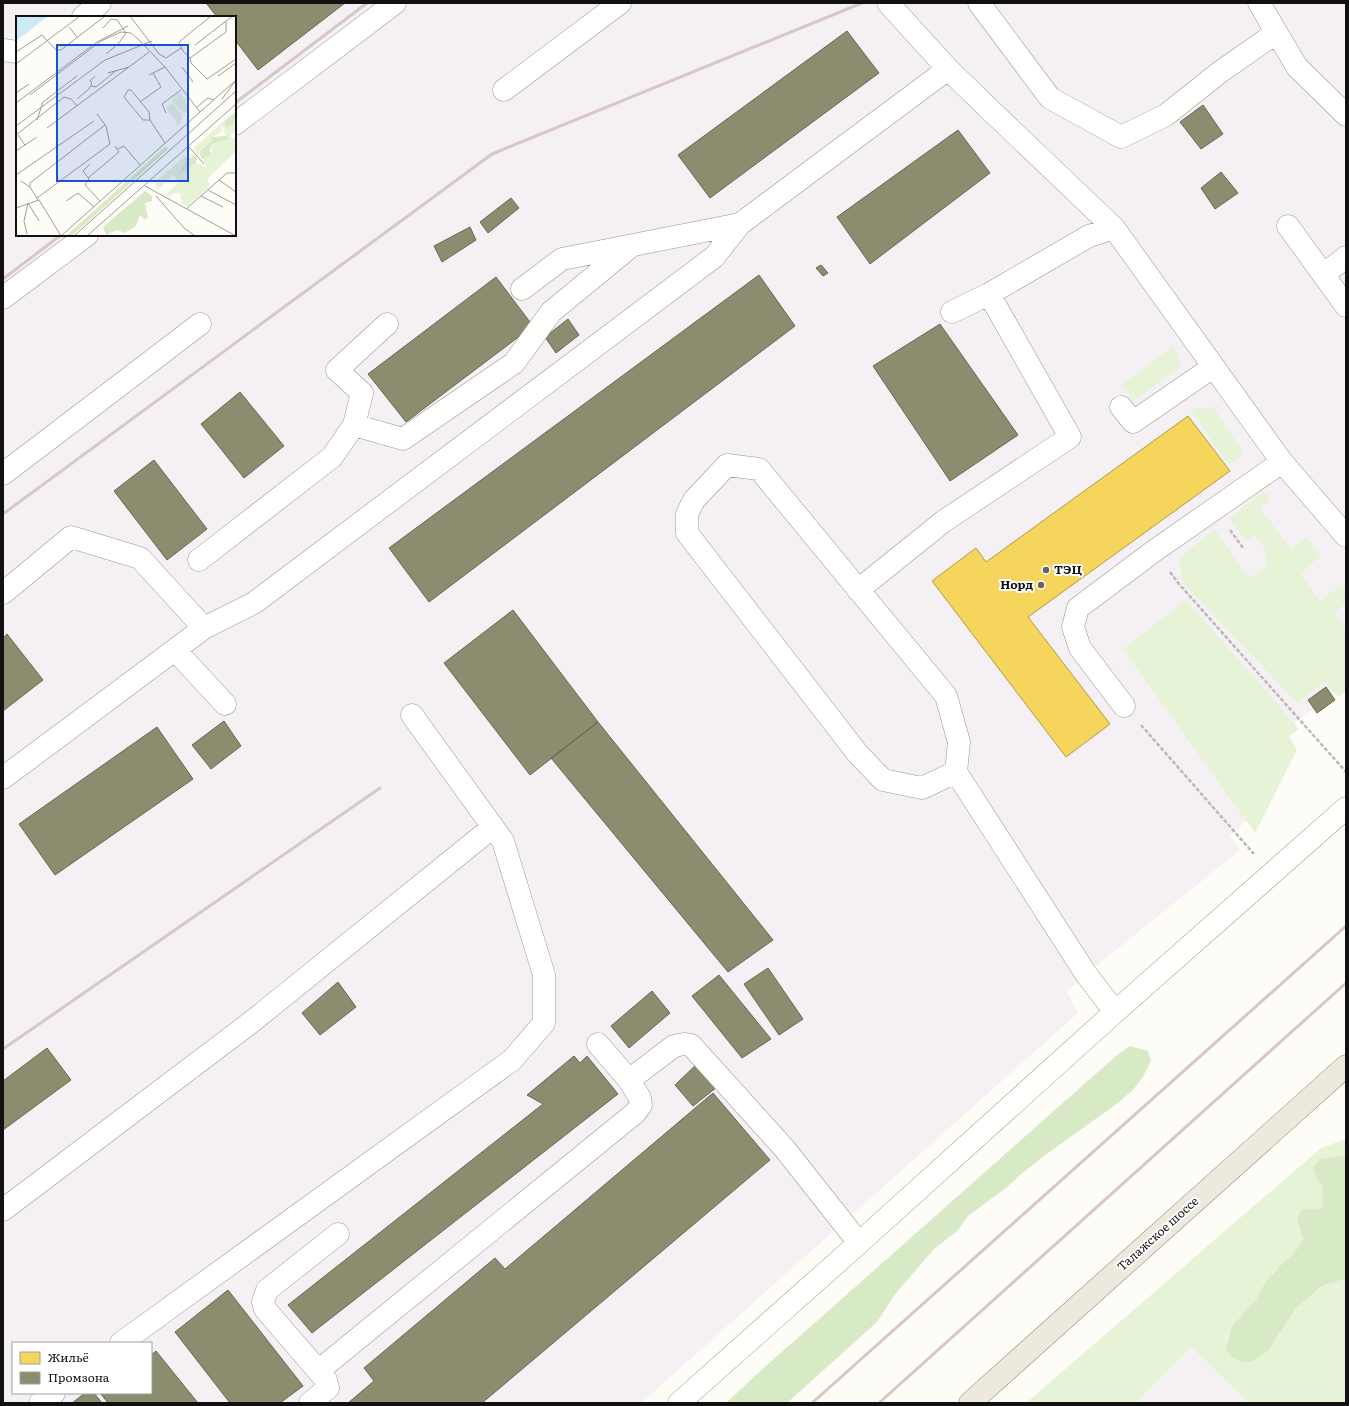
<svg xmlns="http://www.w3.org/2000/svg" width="1349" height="1406" font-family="Literata,serif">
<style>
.industrial{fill:#f5f0f3;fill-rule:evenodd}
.green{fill:#e7f3d7}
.forest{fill:#d8eac5}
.homes{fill:#f6d55c;stroke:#b19a46}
.industry{fill:#8c8c6e;stroke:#676752}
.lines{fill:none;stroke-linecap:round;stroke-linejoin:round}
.minor-casing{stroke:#979795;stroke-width:23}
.major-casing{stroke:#858482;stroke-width:23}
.path{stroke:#b9b9b8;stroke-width:2.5;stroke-dasharray:4 2;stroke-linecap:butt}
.minor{stroke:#fffffe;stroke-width:22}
.major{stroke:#ede9dc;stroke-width:22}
.rail{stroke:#d9c6c7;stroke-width:3}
.poi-dot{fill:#646362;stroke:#fff;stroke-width:1.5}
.labels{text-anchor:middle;stroke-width:4;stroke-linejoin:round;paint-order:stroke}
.poi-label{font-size:12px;font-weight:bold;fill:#111;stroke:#fff;text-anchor:start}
.street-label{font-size:12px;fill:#111;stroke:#fff}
.inset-road{fill:none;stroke:#9f9e9b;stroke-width:1}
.view{fill:#1d4ed8;fill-opacity:0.15;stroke:#1d4ed8;stroke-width:2}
.inset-edge{fill:none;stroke:#111;stroke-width:2}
</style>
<rect width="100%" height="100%" fill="#fdfcf7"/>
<!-- industrial -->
<path class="industrial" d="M3,3h1343v680l-63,49 -27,79 -26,25 10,14 -154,124 -19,18 11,21 -437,390h-638zM17,17h218v218h-218zM13,1343h138v50h-138z
M1191,1347l58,56h-113z"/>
<!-- green -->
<path class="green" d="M1174,346l7,21 -48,34 -11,-17z
M1213,407l29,43 -1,6 -13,9 -38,-56z
M1268,492v9l-8,7 31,41 15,-12 15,18 -20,19 18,27 23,-16 4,5v13l-12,10 12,16v62l-8,6 -13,-15 -28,21 -115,-121 -3,-25 36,-27 34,48 18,-11 -2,-18 -10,-13 -9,5 -17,-22 29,-24z
M1186,600l113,129 -10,7 8,14 -42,83 -132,-184z
M1346,1139v16l-26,4 -3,20 6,8v21h-10l-16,12 6,20c-9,16 -18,20 -29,32 -10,11 -15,24 -24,36 -6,8 -16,14 -20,23 -3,6 -3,13 -3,19l24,12 9,-5 10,-8 6,-11 21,-31 17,-15 9,-7 23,-6v124h-97l-58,-56 -55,56h-110l295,-255z"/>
<!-- forest -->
<path class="forest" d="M1130,1046l18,5 3,10 -8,16 -10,13 -15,13 -70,50 -27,21 -15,14 -38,28 -10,14 -25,20 -12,14 -25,29 -19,29 -90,81h-61l31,-29 360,-319z
M1346,1155v124l-23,6 -26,22 -21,31 -6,11 -10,8 -9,5h-10l-8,-4 -7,-8 4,-19 4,-7 21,-23 11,-20 16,-17 8,-7 7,-8 6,-9 -6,-21 5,-10 21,-1v-21l-6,-8 -4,-12 7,-8z"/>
<!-- homes -->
<path class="homes" d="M1188,416l42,55 -202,146 82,107 -44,33 -134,-176 44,-33 10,14z"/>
<!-- industry -->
<path class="industry" d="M206,3h139l-87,67 -23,-30v-23h-18z
M847,31l32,42 -169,125 -32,-43z
M1203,105l20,29 -22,15 -21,-27z
M958,130l32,43 -120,91 -33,-47z
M1221,172l17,21 -23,16 -14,-21z
M511,198l8,10 -31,25 -8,-11z
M470,227l6,13 -34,22 -8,-16z
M821,265l7,8 -5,3 -7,-8z
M759,275l36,51 -366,276 -40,-54z
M496,277l37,49 -127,96 -38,-48z
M568,319l11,16 -23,18 -11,-16z
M940,324l78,111 -68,46 -77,-115z
M240,392l44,54 -40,32 -43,-54z
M154,460l53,69 -40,31 -53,-69z
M513,610l85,112 -68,53 -86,-112z
M7,634l36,46 -40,31v-73z
M1326,687l9,13 -18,13 -9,-13z
M224,721l17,25 -30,23 -19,-24z
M598,722l175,218 -45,32 -177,-214z
M157,727l36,52 -138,96 -36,-51z
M768,968l35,51 -24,16 -35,-51z
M719,975l52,64 -29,19 -50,-62z
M338,982l18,25 -36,28 -18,-22z
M652,991l18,22 -41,35 -18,-22z
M47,1048l24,32 -68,50v-49z
M574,1056l6,7 7,-7 31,38 -306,239 -24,-28 255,-201 -16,-9z
M698,1063l19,24 -24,19 -18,-21z
M713,1093l57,67 -288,243h-134l26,-22 -10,-13 131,-110 10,11z
M228,1290l75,96 -23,17h-50l-55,-71z
M156,1351l42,52h-90l-7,-9 2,-1h48v-38z
M85,1393h9l8,10h-30z"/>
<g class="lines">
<defs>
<path id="minor" d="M888,3l60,66 36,35 130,124 168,234 64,74
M979,3l71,95 71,39 45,-22 54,-43 56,-39
M1259,3l38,64 49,48
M83,17l17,-14
M3,50l14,2
M504,90l116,-87
M235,124l160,-121
M1288,226l58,80
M1323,275l23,-18
M522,289l40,-30 178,-35 208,-155
M3,298l84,-63
M952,312l37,-18 100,-58 25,-8
M1121,407l12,15 80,-55
M354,425l49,14 111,-76 37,-51 79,-65
M3,474l197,-150
M199,560l133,-103 22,-32 8,-32 -25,-23 50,-46
M858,590l86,-69 126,-84 -81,-143
M3,593l68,-56 69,21 64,70
M175,650l50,54
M1124,706l-44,-58 -7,-21 5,-19 76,-57 128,-89
M956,772l-34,16 -39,-8 -25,-26 -171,-221v-19l7,-14 33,-35 32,4 187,227 13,46 -3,30 130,202 29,38
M3,778l201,-150 50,-25 460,-346 26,-33
M629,1080l45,-34 10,-2 7,1 93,103 75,95
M3,1210l251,-190 239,-193
M121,1343l391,-283 32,-37v-48l-41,-134 -91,-126
M318,1371l317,-258 6,-8 -1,-7 -11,-18 -31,-36
M40,1403l14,-10
M310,1403l18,-15 -2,-8 -61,-71 -2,-7 4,-12 71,-56
M679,1403l180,-160 256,-231 231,-204"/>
<path id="major" d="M970,1403l376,-337"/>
</defs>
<!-- minor casing -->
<use href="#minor" class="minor-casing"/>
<!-- major casing -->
<use href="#major" class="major-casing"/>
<!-- path -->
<path class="path" d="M1230,530l13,18
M1170,572l9,12 167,188
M1141,725l113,129"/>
<!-- minor -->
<use href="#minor" class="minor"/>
<!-- major -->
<use href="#major" class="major"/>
<!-- rail -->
<path class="rail" d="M235,103l132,-100
M3,279l58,-44
M3,514l489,-360 370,-151
M3,1049l377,-261
M812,1403l534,-477
M879,1403l467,-420"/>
</g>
<!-- markers -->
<g class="poi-dot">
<circle cx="1046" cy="570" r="4"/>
<circle cx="1041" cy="585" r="4"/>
</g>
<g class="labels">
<!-- poi labels -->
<g class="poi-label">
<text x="1054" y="574">ТЭЦ</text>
<text x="1033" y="589" text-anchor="end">Норд</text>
</g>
<!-- street labels -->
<g class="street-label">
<text transform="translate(1158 1234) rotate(-42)" y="4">Талажское шоссе</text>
</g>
</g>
<!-- overview -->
<g transform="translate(16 16)">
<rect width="220" height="220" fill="#fdfcf7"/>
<path d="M164,77l5,6v4l2,-1 1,5 3,-1 -4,6 -4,1 -11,-12 3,-5 5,4 -4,-5zM156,87l11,13 -4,10 -13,-18zM220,94v20l-6,5 2,4 4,-3v15l-29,28 3,7 -22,20 -6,-2 -2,-11h-7l-3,4 -4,-2 13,-13 -6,-7 -14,14 -3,-1v-7l29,-25 7,-2 2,1 -10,3 1,4 -8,14 19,-13 11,4 -4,-8 8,-4 1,-11 17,-5 -5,-11 -3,-1 1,4 -9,6 -1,4 -13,10 -1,4 3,1h-3l-4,-8z" fill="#e7f3d7"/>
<path d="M220,97l-2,10 -7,4 -3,-3 2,-4zM206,111l7,12 -17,5 -2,5 1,6 -9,4 -3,-7 13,-11v-4l14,-1zM149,131h3l-1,3 -84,76 -12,10h-5zM177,139l4,3 -1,5 -19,13 8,-14 -1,-4h7zM129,175l7,5v5l-7,2 3,15 -4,1 -4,-4 -4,11 -11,7 -8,-3 -11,5 -3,-8z" fill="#d8eac5"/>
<path d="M0,0h32l-32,25z" fill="#cde8f7"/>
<path class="inset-road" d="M114,0l29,38 7,4 15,-10M217,0l-7,5v11l-36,26 1,5 16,16 29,-20M53,11l8,10M87,12l8,-9 6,1 9,13 -8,11 -12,10M179,29l31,-24M0,36l26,-17 14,15h5l44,-34M174,42l-7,-7 -4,-9 32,-26M0,48l64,-48M166,51l11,15M92,57l21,-6 20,-15M133,59l16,-8M202,60l18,-13M75,70l5,1 21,-17M0,77l13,-9M14,79l71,-54 20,-9 10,1 7,6 27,28 35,45M61,83l12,-10 3,-6 -2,-2 5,-5M206,83l14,-19M124,86l21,-15 -8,-14M0,87l81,-61 31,-16M181,91l11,-9 6,2M150,97l-4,-9 19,-14M21,104l6,-18 34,-26M134,104h-7l-19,-23 4,-7h3l18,22 1,8 15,23M0,110l89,-66 47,-19M31,112l82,-61M0,119l48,-38 7,2 6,7M2,119l7,10M173,131l15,17M102,133l6,-3 16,19M0,135l21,-14M74,148l-7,7 6,8 -4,6 15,16M0,159l78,-54M72,162l31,-26 -4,-6M203,164l17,12M5,165l9,6 8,13M129,170l91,50M14,171v-4l75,-58M192,174l28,15M140,180l28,32 11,8M185,180l22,11M21,182l73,-54 -4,-18 -9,-12M50,185l12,-8 16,14M12,187l11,18M0,192l23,-8 22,36M170,193l41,-36h9M11,218l-3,-13 4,-18M45,220l175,-156M58,220l162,-145M71,220l149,-132"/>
<path class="view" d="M41,29h131v136h-131z"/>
<rect width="220" height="220" class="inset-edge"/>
</g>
<!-- border -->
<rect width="1349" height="1406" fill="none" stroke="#111111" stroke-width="8"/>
<!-- legend -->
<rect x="12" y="1342" width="140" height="52" fill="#ffffff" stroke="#a0a0a0"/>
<rect x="20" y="1352" width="20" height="12" fill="#f6d55c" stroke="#a0a0a0"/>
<text x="48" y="1362" font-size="12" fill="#111111">Жильё</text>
<rect x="20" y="1372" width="20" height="12" fill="#8c8c6e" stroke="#a0a0a0"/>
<text x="48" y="1382" font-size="12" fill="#111111">Промзона</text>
</svg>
